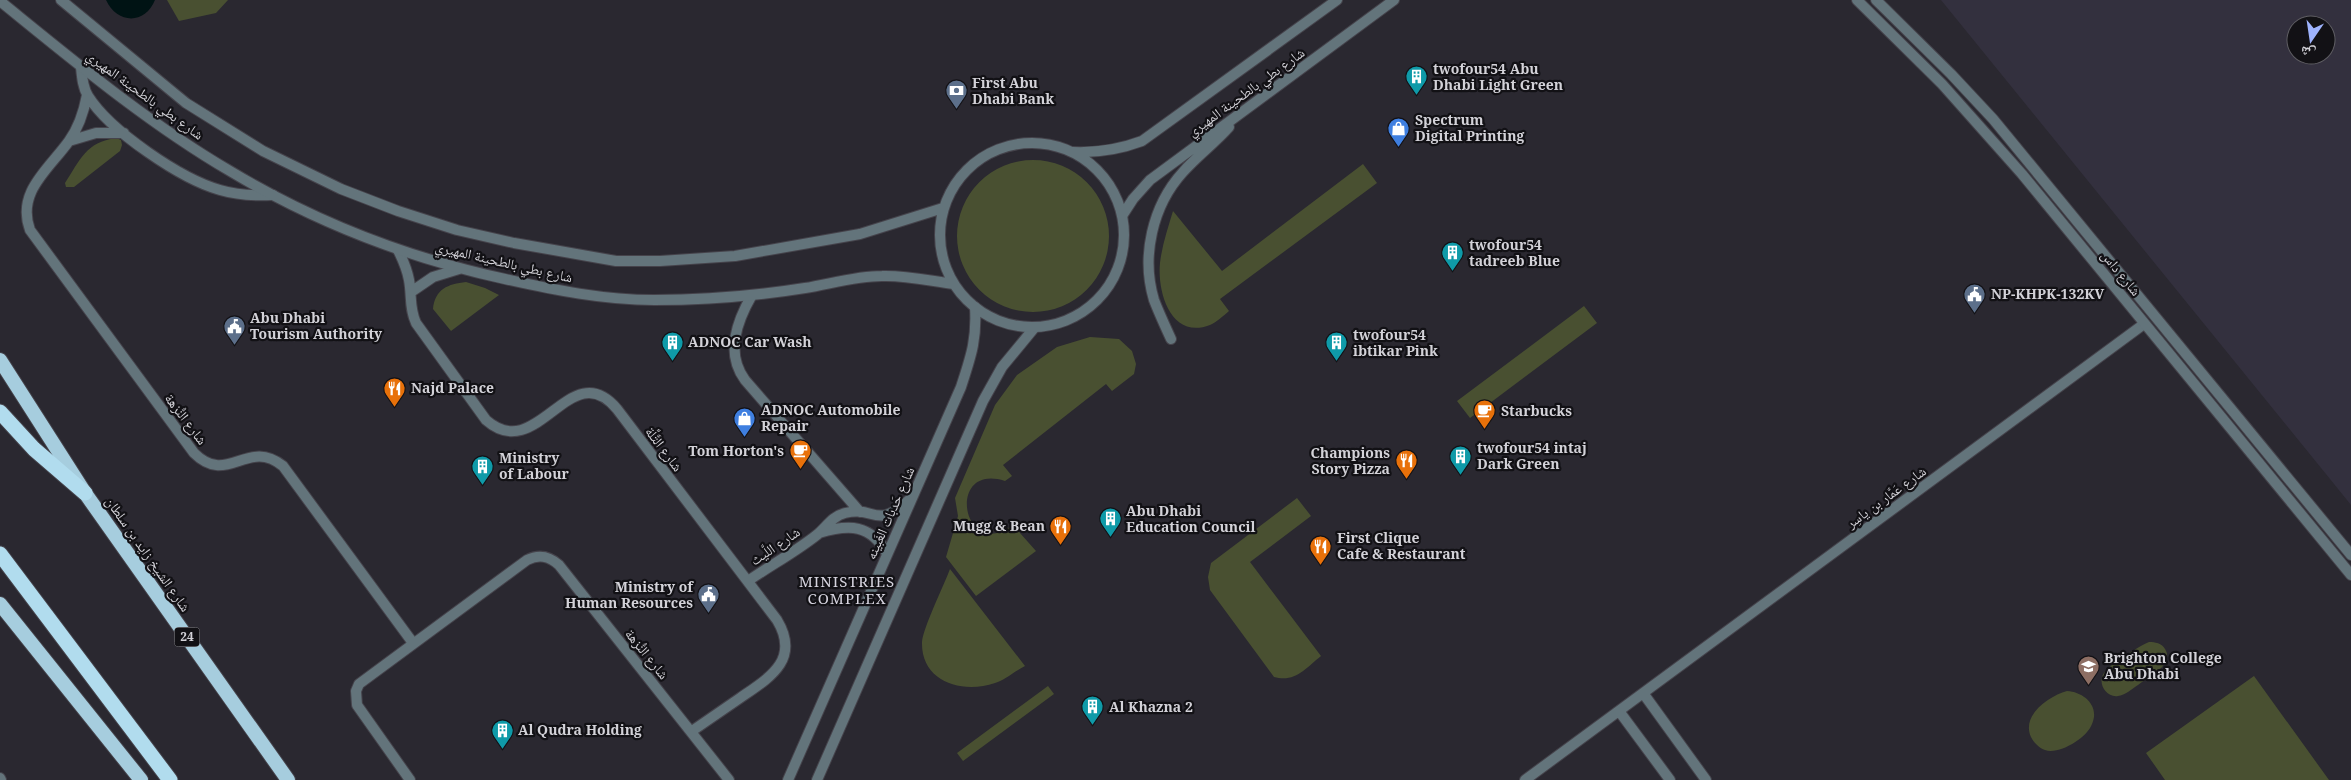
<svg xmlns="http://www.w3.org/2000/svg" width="2351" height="780" font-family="'Noto Serif','Noto Naskh Arabic',serif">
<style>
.built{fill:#33303e;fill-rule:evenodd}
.green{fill:#495031}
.water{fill:#001314}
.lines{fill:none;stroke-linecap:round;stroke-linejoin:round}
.minor-casing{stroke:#45434b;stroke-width:12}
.tertiary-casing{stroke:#45434b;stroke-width:12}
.trunk-casing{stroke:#45434b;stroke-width:16}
.motorway-casing{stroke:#45434b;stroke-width:17}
.minor{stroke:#63747b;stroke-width:10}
.tertiary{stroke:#63747b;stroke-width:10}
.trunk{stroke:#a6cdde;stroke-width:14}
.motorway{stroke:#b1dcee;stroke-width:15}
.labels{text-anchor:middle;stroke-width:4.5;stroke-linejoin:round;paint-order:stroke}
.shield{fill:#121115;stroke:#99989e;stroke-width:1}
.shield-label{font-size:12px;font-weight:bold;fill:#d3d2d8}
.poi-label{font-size:14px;font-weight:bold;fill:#d3d2d8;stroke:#121115;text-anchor:start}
.street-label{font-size:14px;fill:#d3d2d8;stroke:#121115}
.neighbourhood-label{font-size:15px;letter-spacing:1px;fill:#d6d4df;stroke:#121115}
</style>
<rect width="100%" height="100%" fill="#2a2830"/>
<!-- built -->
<path class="built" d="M1941,0h410v505l-21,-26zM2296,25h30v30h-30z"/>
<!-- green -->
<path class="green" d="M167,0h61l-12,13 -37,8z
M116,138l5,2 1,5 -2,6 -46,36h-8l-1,-4c15,-23 21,-41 51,-45z
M957 236a76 76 0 1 1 152 0a76 76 0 1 1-152 0Z
M1363,164l14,19 -157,116 9,12c-6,5 -12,11 -19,14 -39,15 -53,-33 -50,-62 2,-18 8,-35 13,-52l49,60z
M466,282l19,6 14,7 -48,36 -18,-22c2,-20 15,-25 33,-27z
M1584,306l13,17 -127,95 -13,-17z
M1090,337l29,2 13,12 4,13 -2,10 -22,17 -6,-7 -103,81 9,11 -7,5c-60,-19 -43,82 8,44l23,26 -60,45 -30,-39 12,-41 -3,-18 40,-93 22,-30 40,-28z
M1297,498l14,18 -61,46 71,94c-15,12 -26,27 -47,21l-64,-87 -2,-13 3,-14z
M950,569l75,97c-10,5 -20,14 -30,17 -33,11 -74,-1 -73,-41 1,-14 22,-57 28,-73z
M2149,642c6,0 13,1 16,7 10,16 -17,28 -27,36 -6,4 -13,10 -20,11 -12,2 -21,-13 -14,-23 7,-10 34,-26 45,-31z
M2254,676l75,104h-164l-19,-27z
M1048,686l6,8 -91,67 -6,-8z
M2067,691c17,1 33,15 25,33 -5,14 -33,31 -47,26 -6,-2 -11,-7 -14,-13 -10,-22 18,-41 36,-46z"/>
<!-- water -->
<path class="water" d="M106,0h49c-10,25 -38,24 -49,0z"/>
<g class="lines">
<defs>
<path id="minor" d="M81,67c1,11 2,21 7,29 22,35 93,83 132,94 17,5 35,6 53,5
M87,95c-3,16 -8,32 -18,46 -20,28 -53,51 -39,89l164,223c34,34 53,-16 89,13l130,177
M69,141l27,-8h28
M398,250c5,10 9,19 11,30 3,16 0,28 7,43l70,97c52,46 84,-67 131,-11l160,211c24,40 -8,58 -37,78 -16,11 -32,22 -48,33
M411,292l22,-15 26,-8
M752,295c-15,26 -27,58 -7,85l115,132
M819,533c30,-9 52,-9 68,21
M748,581c23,-16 49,-30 70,-47 9,-8 15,-18 27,-21 30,-8 30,18 64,-13
M1643,693l63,87
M1619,711l51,69
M0,778l1,2
M410,780l-53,-75 -1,-14 3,-7 168,-124c12,-6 22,-4 32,5l170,215
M788,780l173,-393c10,-31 16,-47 14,-80
M817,780l166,-379 19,-34 33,-40
M1525,780l619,-456"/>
<path id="tertiary" d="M61,0l125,103 77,48 78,38 57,22 59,19 57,13 102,18h44l75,-5 125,-22 83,-26
M1857,0l85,84 80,90 329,401
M1876,0l75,74 42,45 358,436
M0,1c74,60 148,122 230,170 85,51 178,87 275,108 49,11 99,21 149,21 50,0 101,-4 151,-12 25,-4 51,-12 77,-12 24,-1 48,5 72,8
M940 235a92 92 0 1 1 184 0a92 92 0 1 1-184 0Z
M1073,152c25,1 45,-2 69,-11l195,-141
M1122,216l11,-17 17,-19 244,-180
M1171,339c-6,-13 -12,-26 -17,-39 -13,-43 -2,-94 29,-128 14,-16 32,-29 46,-45"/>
<path id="trunk" d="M0,360l85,133 203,287
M0,604l141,176"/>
<path id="motorway" d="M0,412l34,37 51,44
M0,554l170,226"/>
</defs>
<!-- minor casing -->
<use href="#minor" class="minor-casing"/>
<!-- tertiary casing -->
<use href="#tertiary" class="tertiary-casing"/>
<!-- trunk casing -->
<use href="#trunk" class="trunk-casing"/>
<!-- motorway casing -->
<use href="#motorway" class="motorway-casing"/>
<!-- minor -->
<use href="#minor" class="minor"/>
<!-- tertiary -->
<use href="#tertiary" class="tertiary"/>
<!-- trunk -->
<use href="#trunk" class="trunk"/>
<!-- motorway -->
<use href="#motorway" class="motorway"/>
</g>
<!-- icons -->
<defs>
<symbol id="building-pin" viewBox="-11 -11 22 30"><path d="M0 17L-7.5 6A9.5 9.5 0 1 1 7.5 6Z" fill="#0f9aa8" stroke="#121115"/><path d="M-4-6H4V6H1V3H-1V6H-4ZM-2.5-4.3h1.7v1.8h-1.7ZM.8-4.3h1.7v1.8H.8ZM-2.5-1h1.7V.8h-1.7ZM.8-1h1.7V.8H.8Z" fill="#fff"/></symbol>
<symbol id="bank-pin" viewBox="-11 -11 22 30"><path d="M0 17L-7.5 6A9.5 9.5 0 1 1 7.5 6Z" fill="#5c6f8a" stroke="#121115"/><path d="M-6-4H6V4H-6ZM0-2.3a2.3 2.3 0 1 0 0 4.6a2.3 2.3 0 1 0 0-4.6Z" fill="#fff"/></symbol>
<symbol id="shop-pin" viewBox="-11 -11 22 30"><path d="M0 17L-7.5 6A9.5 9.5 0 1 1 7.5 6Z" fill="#3f7fe0" stroke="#121115"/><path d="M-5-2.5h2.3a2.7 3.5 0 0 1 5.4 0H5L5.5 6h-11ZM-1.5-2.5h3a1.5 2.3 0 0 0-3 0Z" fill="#fff"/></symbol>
<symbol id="civic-pin" viewBox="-11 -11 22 30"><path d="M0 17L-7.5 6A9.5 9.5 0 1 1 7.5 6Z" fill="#5c6f8a" stroke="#121115"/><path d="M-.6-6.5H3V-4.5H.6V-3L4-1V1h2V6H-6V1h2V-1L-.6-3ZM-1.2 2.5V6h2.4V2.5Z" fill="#fff"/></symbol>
<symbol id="restaurant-pin" viewBox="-11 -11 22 30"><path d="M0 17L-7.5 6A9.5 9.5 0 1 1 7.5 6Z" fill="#e8710a" stroke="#121115"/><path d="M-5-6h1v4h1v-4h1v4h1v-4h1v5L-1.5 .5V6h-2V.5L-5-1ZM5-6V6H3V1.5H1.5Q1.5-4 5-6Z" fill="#fff"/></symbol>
<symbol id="cafe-pin" viewBox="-11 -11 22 30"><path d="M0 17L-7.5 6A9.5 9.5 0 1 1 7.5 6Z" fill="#e8710a" stroke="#121115"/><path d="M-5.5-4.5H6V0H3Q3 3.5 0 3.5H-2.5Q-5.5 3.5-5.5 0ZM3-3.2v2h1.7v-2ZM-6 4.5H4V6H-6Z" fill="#fff"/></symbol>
<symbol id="school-pin" viewBox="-11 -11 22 30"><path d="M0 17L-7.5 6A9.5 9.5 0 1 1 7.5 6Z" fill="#8d6e63" stroke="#121115"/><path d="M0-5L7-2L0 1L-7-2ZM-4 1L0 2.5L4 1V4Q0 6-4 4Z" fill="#fff"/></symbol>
</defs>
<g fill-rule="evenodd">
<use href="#building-pin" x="1404" y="64" width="25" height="34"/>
<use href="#bank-pin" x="944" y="78" width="25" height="34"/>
<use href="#shop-pin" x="1386" y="116" width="25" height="34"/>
<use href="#building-pin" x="1440" y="240" width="25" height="34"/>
<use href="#civic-pin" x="1962" y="282" width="25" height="34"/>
<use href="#civic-pin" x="222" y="314" width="25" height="34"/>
<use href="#building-pin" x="660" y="330" width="25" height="34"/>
<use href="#building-pin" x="1324" y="330" width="25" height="34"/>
<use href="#restaurant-pin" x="382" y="376" width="25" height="34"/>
<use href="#cafe-pin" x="1472" y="398" width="25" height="34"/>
<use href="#shop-pin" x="732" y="406" width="25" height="34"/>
<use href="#cafe-pin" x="788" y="438" width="25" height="34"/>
<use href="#building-pin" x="1448" y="444" width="25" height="34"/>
<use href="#restaurant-pin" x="1394" y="448" width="25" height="34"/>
<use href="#building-pin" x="470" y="454" width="25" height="34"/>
<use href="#building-pin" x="1098" y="506" width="25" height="34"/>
<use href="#restaurant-pin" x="1048" y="514" width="25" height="34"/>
<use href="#restaurant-pin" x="1308" y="534" width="25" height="34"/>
<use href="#civic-pin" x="696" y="582" width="25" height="34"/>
<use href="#school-pin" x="2076" y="654" width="25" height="34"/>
<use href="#building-pin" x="1080" y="694" width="25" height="34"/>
<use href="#building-pin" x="490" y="718" width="25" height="34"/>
</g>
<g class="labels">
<!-- shield labels -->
<rect class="shield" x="174.5" y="627.5" width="25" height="19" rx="4"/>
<g class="shield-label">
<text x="187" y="641">24</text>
</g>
<!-- poi labels -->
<g class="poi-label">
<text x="1433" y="74">twofour54 Abu<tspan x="1433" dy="16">Dhabi Light Green</tspan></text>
<text x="972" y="88">First Abu<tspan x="972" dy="16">Dhabi Bank</tspan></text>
<text x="1415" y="125">Spectrum<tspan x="1415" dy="16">Digital Printing</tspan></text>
<text x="1469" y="250">twofour54<tspan x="1469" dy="16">tadreeb Blue</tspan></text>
<text x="1991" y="299">NP-KHPK-132KV</text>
<text x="250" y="323">Abu Dhabi<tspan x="250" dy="16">Tourism Authority</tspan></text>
<text x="1353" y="340">twofour54<tspan x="1353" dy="16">ibtikar Pink</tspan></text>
<text x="688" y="347">ADNOC Car Wash</text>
<text x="411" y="393">Najd Palace</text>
<text x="761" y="415">ADNOC Automobile<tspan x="761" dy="16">Repair</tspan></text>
<text x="1501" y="416">Starbucks</text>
<text x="1477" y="453">twofour54 intaj<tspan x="1477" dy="16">Dark Green</tspan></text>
<text x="784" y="456" text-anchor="end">Tom Horton's</text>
<text x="1390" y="458" text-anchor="end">Champions<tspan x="1390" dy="16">Story Pizza</tspan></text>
<text x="499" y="463">Ministry<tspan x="499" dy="16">of Labour</tspan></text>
<text x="1126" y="516">Abu Dhabi<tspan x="1126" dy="16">Education Council</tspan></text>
<text x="1045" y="531" text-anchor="end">Mugg &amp; Bean</text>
<text x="1337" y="543">First Clique<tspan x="1337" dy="16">Cafe &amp; Restaurant</tspan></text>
<text x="693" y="592" text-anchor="end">Ministry of<tspan x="693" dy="16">Human Resources</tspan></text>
<text x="2104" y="663">Brighton College<tspan x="2104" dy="16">Abu Dhabi</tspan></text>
<text x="1109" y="712">Al Khazna 2</text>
<text x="518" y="735">Al Qudra Holding</text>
</g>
<!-- street labels -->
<g class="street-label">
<text transform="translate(1246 92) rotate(-36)" y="5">شارع بطي بالطحينة المهيري</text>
<text transform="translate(145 95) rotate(36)" y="5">شارع بطي بالطحينة المهيري</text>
<text transform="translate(504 262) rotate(13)" y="5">شارع بطي بالطحينة المهيري</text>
<text transform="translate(2121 273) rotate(51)" y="5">شارع داس</text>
<text transform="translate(186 419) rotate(53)" y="5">شارع النُّزهة</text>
<text transform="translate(664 449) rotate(53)" y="5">شارع التَّلَّة</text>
<text transform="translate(1886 497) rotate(-36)" y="5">شارع عَمَّار بن ياسِر</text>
<text transform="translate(890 513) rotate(-66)" y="5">شارع حَدبات الغَبينه</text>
<text transform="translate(775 546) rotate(-34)" y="5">شارع اللَّيث</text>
<text transform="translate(148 554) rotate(55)" y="5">شارع الشيخ زايد بن سلطان</text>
<text transform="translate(647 654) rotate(51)" y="5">شارع النُّزهة</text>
</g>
<!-- neighbourhood labels -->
<g class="neighbourhood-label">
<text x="847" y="587">MINISTRIES<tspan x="847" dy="17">COMPLEX</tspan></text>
</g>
</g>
<!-- north arrow -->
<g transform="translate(2311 40) rotate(193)"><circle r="24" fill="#121115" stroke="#5f5e63"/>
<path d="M0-4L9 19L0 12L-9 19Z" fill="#9eb3fd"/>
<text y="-8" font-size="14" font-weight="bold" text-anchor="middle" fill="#d3d2d8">ش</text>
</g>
</svg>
